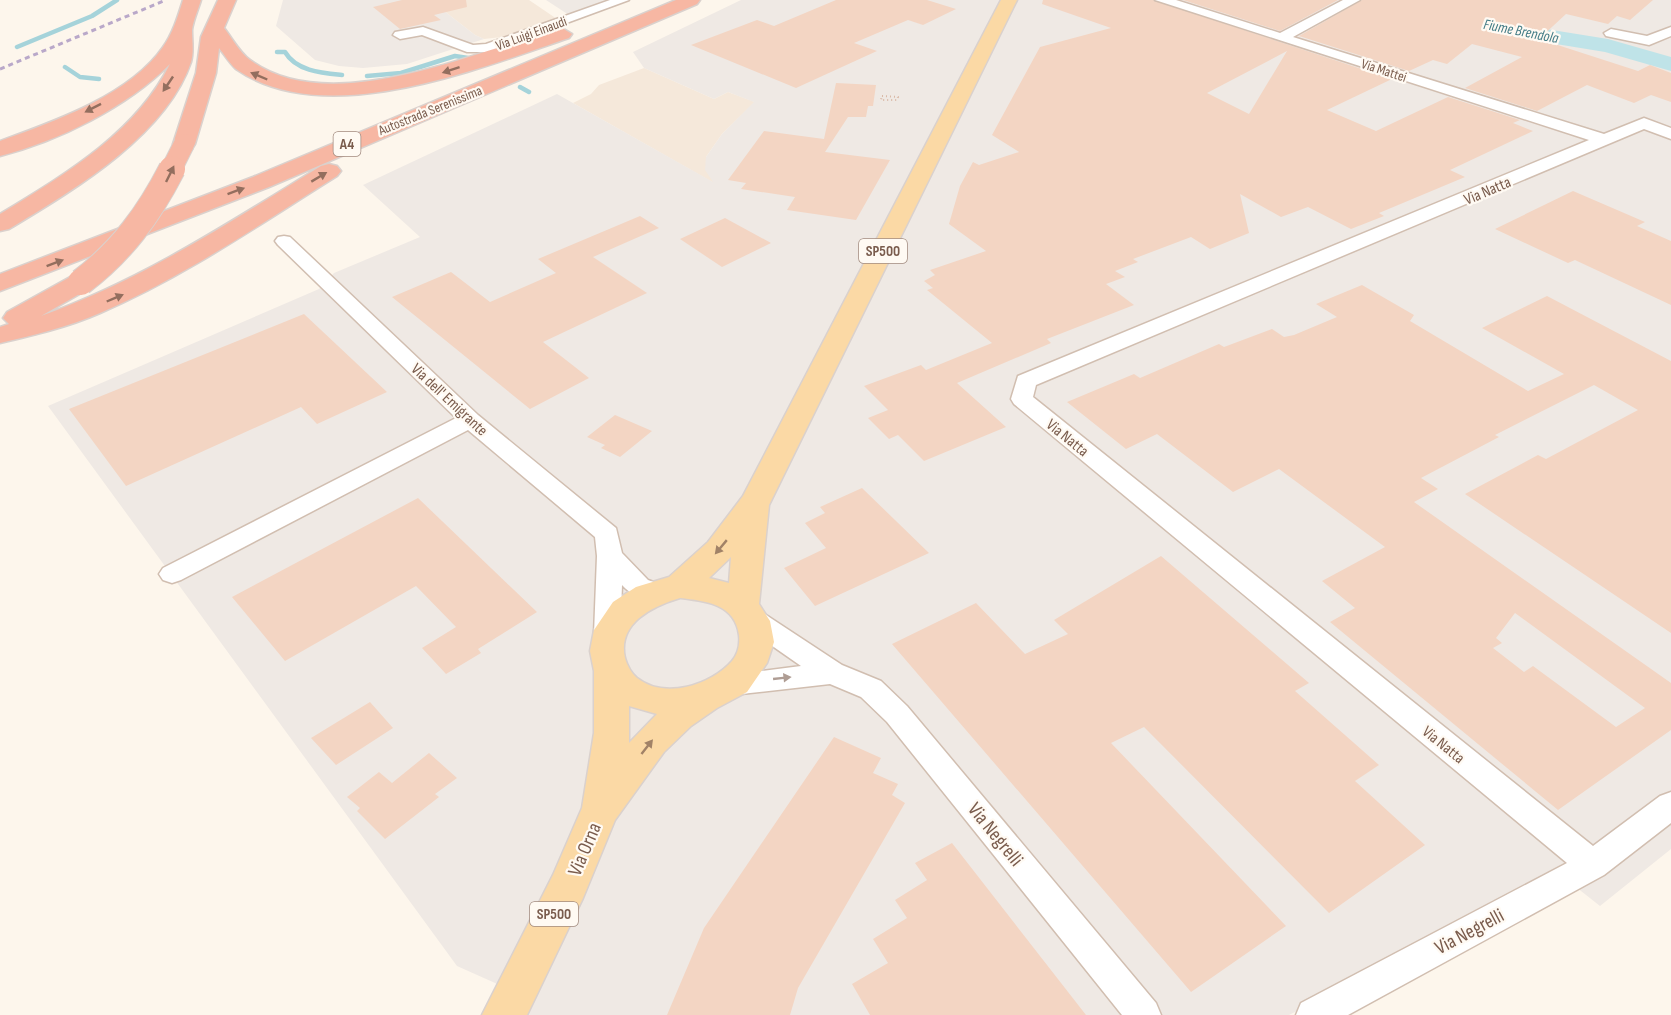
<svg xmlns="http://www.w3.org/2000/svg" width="1671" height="1015" font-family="'Sofia Sans Condensed',sans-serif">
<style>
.residential{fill:#f5e8da}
.industrial{fill:#efe9e4}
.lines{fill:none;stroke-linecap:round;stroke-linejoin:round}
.stream{stroke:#a5d3da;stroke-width:4.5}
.river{fill:#bfe3e8;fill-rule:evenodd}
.building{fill:#f3d5c3;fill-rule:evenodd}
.minor-casing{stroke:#d1beb0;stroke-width:3}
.major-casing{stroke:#dad1cd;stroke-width:3}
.highway-casing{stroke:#dad1cd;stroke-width:3}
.path{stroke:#d9b8a5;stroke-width:2;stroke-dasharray:1 3;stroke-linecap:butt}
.minor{fill:#fff;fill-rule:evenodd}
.major{fill:#fbd9a5;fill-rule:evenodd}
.highway{fill:#f7b7a3;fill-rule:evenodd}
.rail{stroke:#b9a8c9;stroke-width:3;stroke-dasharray:5 4;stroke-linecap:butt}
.highway-bridge-far1-casing{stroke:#dad1cd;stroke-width:22;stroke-linecap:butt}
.highway-bridge-casing{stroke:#dad1cd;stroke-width:28;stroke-linecap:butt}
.highway-bridge-far1{stroke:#f7b7a3;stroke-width:20}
.highway-bridge{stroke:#f7b7a3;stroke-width:26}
.oneway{fill:#936e5e}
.oneway2{fill:#a18267}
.oneway3{fill:#af9d94}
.labels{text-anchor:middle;stroke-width:4.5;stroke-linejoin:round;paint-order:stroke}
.far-street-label{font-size:14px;fill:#7a5c4d;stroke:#fffaf3}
.far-water-label{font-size:15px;font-style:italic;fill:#437c86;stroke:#fffaf3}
.shield{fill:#fffaf3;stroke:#a28b7f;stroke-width:1.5}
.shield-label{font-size:15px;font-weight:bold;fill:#7a5c4d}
.street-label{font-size:16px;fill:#7a5c4d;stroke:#fffaf3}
.near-street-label{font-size:20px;fill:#7a5c4d;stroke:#fffaf3}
</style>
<rect width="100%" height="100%" fill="#fdf6ec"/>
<!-- residential -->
<path class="residential" d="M430,0h99l28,19 -55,18 -18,2 -9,-4z
M644,68l70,31 14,-7 27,10 -33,32 -16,23 8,26 -141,-80 18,-9 8,-9z"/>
<!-- industrial -->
<path class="industrial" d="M283,0h147l45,35 9,4 -77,25 -44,4 -24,-2 -24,-6 -39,-34z
M546,0h67l-44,15z
M741,0h930v849l-71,57 -38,-30 -273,139h-799l14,-28 -47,-21 -409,-560 271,-117 15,-16 86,-36 -57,-52 194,-91 156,88 -8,-12 1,-13 16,-23 32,-32 -26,-10 -14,7 -70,-31 -11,-16z"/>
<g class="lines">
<!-- stream -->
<path class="stream" d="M17,47l75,-31 25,-16
M277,52h8c11,19 37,21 57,23
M65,67l15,10 19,2
M367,76l34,-3 54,-17 13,2
M520,87l9,5"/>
<!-- river -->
<path class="river" d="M1490,20l118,19 63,18v14l-66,-19 -123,-20 -3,-5 3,-5z"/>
</g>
<!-- building -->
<path class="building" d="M402,0h64l1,7 -33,8 7,5 -41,9 -27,-22z
M836,0h91l29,9 -33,16 -15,-5 -54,23 23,8 -81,37 -105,-43 66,-25 17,6z
M1043,0h110l239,79 -65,31 49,21 72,-34 72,23 -7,3 20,8 -83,39 15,7 -86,36 5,3 -33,13 -43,-22 -27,10 -41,-23 9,39 -39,16 -19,-12 -58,22 5,3 -23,9 10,6 -19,7 28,21 -87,34 4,4 -94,40 49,44 -82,34 -26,-26 -9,4 -21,-21 20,-8 -24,-24 57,-21 5,5 66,-27 -65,-53 6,-2 -9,-7 11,-6 -5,-5 56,-19 -37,-27 11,-38 13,-24 6,3 40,-13 -27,-17 48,-88 71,-19 -69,-24zM1287,51l-38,63 -42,-21z
M1183,0h155l-58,31z
M1362,0h291l-23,20 -13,-4 -9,8 -42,-10 -27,25 99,32 12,-6 21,8v29l-20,-7 -17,8 -47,-18 -50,26 -72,-23 57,-31 -50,-13 -25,20 -14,-4 -24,11 -110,-35z
M836,83l40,2 -3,21h-5l-2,11h-18l-23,35 65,8 -34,60 -69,-10 8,-13 -54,-8 5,-6 -18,-3 36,-49 60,8z
M1573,191l72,31 -8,4 34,15v64l-96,-45 -7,3 -73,-34z
M640,216l19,12 -66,29 54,36 -104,49 46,36 -59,31 -138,-112 59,-25 39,30 66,-29 -18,-14z
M725,218l46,25 -49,24 -42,-28z
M1362,285l52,30 -4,6 118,70 36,-17 -82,-46 65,-32 124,65v272l-206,-139 73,-39 8,4 92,-49 -44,-25 -99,50 4,2 -78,41 17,11 -24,13 257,181v47l-113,80 -228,-188 25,-14 -33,-27 63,-34 -106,-78 -46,23 -76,-58 -31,15 -59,-47 67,-28 6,4 79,-34 5,3 48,-18 12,8 10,-2 43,-18 -21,-13zM1515,613l130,95 -29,19 -83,-61 -9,6 -31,-24 9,-5 -6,-5z
M304,314l83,78 -70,32 -16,-17 -175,79 -57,-77z
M615,415l37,16 -32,26 -19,-9 4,-3 -18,-8z
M862,488l67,65 -114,53 -31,-38 42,-20 -21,-25 20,-10 -5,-6z
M418,498l119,114 -59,37 3,4 -35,21 -24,-26 34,-21 -40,-41 -131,75 -53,-64z
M1161,556l148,127 -14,8 84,74 -24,16 70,64 -96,68 -185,-186 -33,16 175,183 -95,66 -299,-348 84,-41 49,51 43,-20 -14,-14z
M370,702l23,26 -57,37 -25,-27z
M834,737l47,21 -8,15 25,11 -6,11 13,8 -107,185 -8,27h-123l37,-87z
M429,753l28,25 -22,16 4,3 -54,42 -28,-28 3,-3 -13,-11 32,-25 13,11z
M952,843l134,172h-216l-18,-31 36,-21 -15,-24 34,-21 -12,-18 32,-20 -12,-17z"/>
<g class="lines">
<defs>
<path id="minor" d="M610,0h19l-141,52h-21l-45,-17 -22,4 -7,-4 2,-3 28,-5 50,18 13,-1z
M1155,0h21l104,33 63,-33h17l-67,37 311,97 40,-16 27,10v11l-27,-10 -608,256 -3,12 560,449 67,-50 11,-4v31l-67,52 -256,140h-52l5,-12 266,-140 -553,-459 -3,-5 7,-23 571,-236z
M1671,27v9l-22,9 -43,-9 -2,-3 7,-4 36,7z
M284,236l6,1 188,178 138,113 6,25 26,27 14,5 4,7 -4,7c-15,4 -30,-3 -40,-14l-2,49 -4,7 -9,3 -9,-3 -4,-7 3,-78 -2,-19 -127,-107 -287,150 -9,3 -9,-3 -4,-6 4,-6 293,-150 -178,-173 -3,-4 3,-4z
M754,610l9,3 79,52 39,16 26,25 249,297 5,12h-39l-235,-293 -26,-25 -31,-13 -98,11 -10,-3 -4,-8 4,-8 79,-10 -56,-39 -4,-7 4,-7z"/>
<path id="major" d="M1001,0h16l-248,505 -10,99 11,17 4,21 -7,21 -20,29 -30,16 -26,18 -27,26 -49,68 -32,78 -56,117h-45l71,-140 29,-67 12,-75v-62l-4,-20 4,-21 19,-28 23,-15 33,-10 39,-35 35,-46zM731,557l-2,26 -20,-5 21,-20zM680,598c26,3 55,6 59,37 1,9 -1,19 -7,26 -21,24 -67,39 -95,17 -6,-5 -10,-13 -12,-20 -8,-35 28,-52 55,-60zM629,706l28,8 -28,29z"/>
<path id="highway" d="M183,0h18c-3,10 -8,21 -9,30 0,11 2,22 -1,32 -25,74 -119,129 -182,167l-9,2v-17c64,-39 136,-81 170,-150 -43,43 -111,77 -170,92v-15c53,-19 130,-46 163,-94 10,-14 15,-31 20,-47z
M218,0h18l-12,28c8,10 16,25 26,32 81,60 227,-10 312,-32l10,6 -3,4c-92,31 -244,93 -333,31 -6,-5 -12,-15 -17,-21l-3,25 -21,71 -3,5h-16l-3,-5 23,-71 5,-36z
M676,0h24l-3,4 -428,183 -269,104v-17l253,-97z
M329,164l8,2 4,5 -4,5c-77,48 -153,101 -237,137 -32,14 -66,22 -100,30v-16l9,-3 -6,-6 4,-6 65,-36 9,-2 9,2 4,6 -4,6 -49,28c101,-36 189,-94 280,-150z"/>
</defs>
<!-- minor casing -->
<use href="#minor" class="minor-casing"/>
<!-- major casing -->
<use href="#major" class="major-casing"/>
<!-- highway casing -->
<use href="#highway" class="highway-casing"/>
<!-- path -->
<path class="path" d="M882,96l16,1 -1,3h-16z"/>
<!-- minor -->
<use href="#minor" class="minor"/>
<!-- major -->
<use href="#major" class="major"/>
<!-- highway -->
<use href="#highway" class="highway"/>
<!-- rail -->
<path class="rail" d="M0,69l166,-69"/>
<defs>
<path id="highway-bridge-far1" d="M171,170l13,-26"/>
<path id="highway-bridge" d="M81,282c41,-31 68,-68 91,-113"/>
</defs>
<!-- highway-bridge-far1 casing -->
<use href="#highway-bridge-far1" class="highway-bridge-far1-casing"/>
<!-- highway-bridge casing -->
<use href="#highway-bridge" class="highway-bridge-casing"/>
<!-- highway-bridge-far1 -->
<use href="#highway-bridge-far1" class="highway-bridge-far1"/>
<!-- highway-bridge -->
<use href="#highway-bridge" class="highway-bridge"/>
</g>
<!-- one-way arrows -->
<defs><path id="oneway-solid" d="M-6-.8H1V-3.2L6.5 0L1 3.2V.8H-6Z" transform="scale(1.5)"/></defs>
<g class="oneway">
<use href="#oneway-solid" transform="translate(451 70) rotate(162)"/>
<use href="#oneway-solid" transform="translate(259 76) rotate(-157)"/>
<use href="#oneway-solid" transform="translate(168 84) rotate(124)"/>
<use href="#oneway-solid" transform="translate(93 108) rotate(153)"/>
<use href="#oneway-solid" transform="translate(170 174) rotate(-64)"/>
<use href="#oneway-solid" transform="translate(319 177) rotate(-31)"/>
<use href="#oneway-solid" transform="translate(236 191) rotate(-20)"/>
<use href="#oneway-solid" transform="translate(55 263) rotate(-21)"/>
<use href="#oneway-solid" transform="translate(115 298) rotate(-23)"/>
</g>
<g class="oneway2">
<use href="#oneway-solid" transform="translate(721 547) rotate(130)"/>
<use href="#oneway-solid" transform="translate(647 747) rotate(-52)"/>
</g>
<use class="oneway3" href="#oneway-solid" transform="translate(782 678) rotate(-6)"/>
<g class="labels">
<!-- far-street labels -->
<g class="far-street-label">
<text transform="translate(531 33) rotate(-20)" y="5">Via Luigi Einaudi</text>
<text transform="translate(1384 70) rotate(18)" y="5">Via Mattei</text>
<text transform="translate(430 110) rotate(-22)" y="5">Autostrada Serenissima</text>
</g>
<!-- far-water labels -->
<g class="far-water-label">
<text transform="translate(1521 31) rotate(11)" y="5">Fiume Brendola</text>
</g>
<!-- shield labels -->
<g class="shield">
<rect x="333.5" y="132" width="27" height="24" rx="4.5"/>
<rect x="859" y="239" width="48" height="24" rx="4.5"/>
<rect x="530" y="902" width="48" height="24" rx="4.5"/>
</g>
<g class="shield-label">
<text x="347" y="149">A4</text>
<text x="883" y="256">SP500</text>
<text x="554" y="919">SP500</text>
</g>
<!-- street labels -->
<g class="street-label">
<text transform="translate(1487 190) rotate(-23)" y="6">Via Natta</text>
<text transform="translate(450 399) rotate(43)" y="6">Via dell' Emigrante</text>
<text transform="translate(1068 437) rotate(39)" y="6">Via Natta</text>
<text transform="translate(1444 744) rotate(39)" y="6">Via Natta</text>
</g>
<!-- near-street labels -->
<g class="near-street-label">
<text transform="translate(996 834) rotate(51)" y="7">Via Negrelli</text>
<text transform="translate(584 849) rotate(-67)" y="7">Via Orna</text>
<text transform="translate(1469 931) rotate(-28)" y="7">Via Negrelli</text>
</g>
</g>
</svg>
